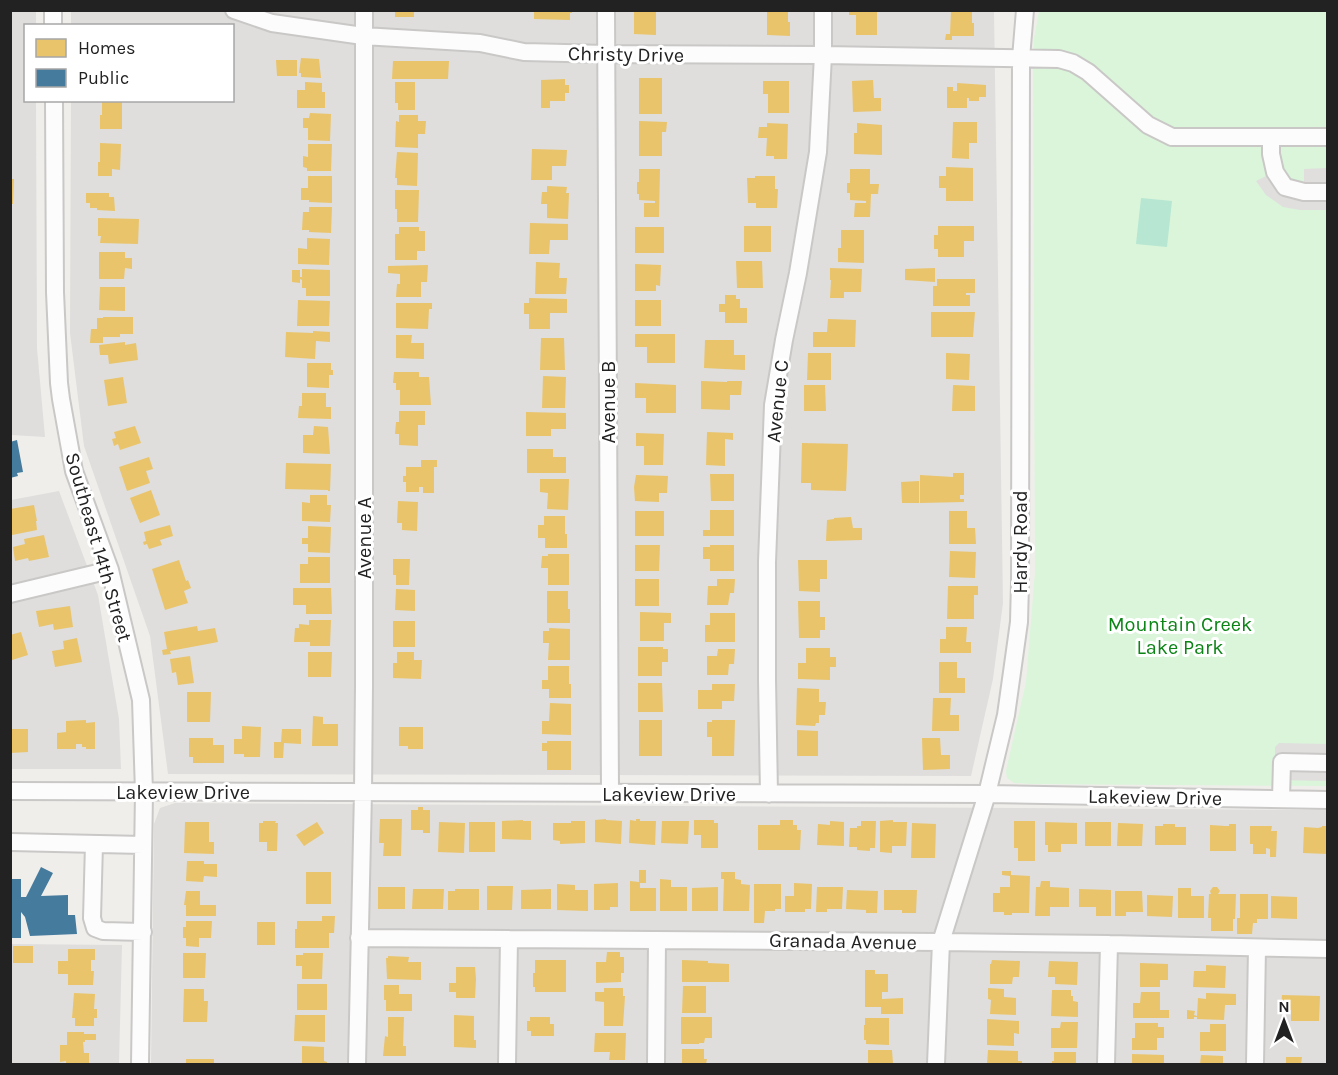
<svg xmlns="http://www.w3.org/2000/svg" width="1338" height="1075" font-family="Karla,sans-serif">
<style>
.residential{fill:#dfdedc}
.park{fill:#daf5da}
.pitch{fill:#b7e6d2}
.parking{fill:#e0dfde}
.homes{fill:#e9c46a}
.public{fill:#457b9d}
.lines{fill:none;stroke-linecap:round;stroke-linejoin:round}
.minor-casing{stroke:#c9c8c7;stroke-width:20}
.minor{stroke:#fdfcfc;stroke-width:16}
.labels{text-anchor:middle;stroke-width:6;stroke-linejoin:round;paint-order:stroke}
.street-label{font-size:20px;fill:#222;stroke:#fff}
.park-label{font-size:20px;fill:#0c8416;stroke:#fff}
</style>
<rect width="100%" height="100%" fill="#f0eeeb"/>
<!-- residential -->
<path class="residential" d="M10,11h26v14l-10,1v74l10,1 1,247 8,89 -34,-2z
M71,11h923l9,592 -10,76 -22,97 -803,-2 -18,-138 -66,-190 -14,-113 1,-232 161,-1v-74l-161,-1z
M59,491l39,104 21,124 2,50h-110v-269z
M175,803l1152,7v254h-1176l3,-240 6,-16z
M11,944l111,1 -3,119h-108z"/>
<!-- park -->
<path class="park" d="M1039,11h288v775l-295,-2 -18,-1 -7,-5 -1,-7 20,-89 9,-110 -2,-501 1,-32z"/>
<!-- pitch -->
<path class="pitch" d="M1141,198l31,3 -5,46 -31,-3z"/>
<!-- parking -->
<path class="parking" d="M1327,168v42h-27l-17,-3 -17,-12 -10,-14 12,-6 36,17v-23z
M1279,743l48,1v37l-52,-1v-33z"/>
<!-- homes -->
<path class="homes" d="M395,10h19v7h-19z
M534,10h38v3h-2v7l-36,-1z
M634,10h22v25l-22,-1z
M767,10h21v12h2v14l-23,-1z
M849,10h28v25h-21v-20h-7z
M951,10h21v13h2v13h-22v4h-7l1,-6h4z
M301,58l18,1 2,19 -20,-1v-4h-2z
M276,60h21v16h-20z
M393,61h56l-1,18h-56z
M639,78h23v36h-23z
M565,79v6h4v8h-4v8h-15v7h-9v-28z
M873,80l1,18h7v13l-28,1 -1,-31z
M763,81h26v32h-21v-19h-5z
M305,82l17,1v9h3v16h-28v-18h8z
M395,82h20v28h-17v-7h-3z
M957,83l29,2v12h-7v4h-10v-3h-2v10h-20v-21h6v4h4z
M102,100h20v29h-22v-14h2z
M310,113l21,1 -1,27 -22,-1v-12h-5v-10h6z
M399,115h19v6h8l-1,13h-7v14l-23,-1 1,-26 3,1z
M639,121l28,1 -1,10h-4v24h-23z
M953,122h24v21h-8v16l-17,-1z
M767,123l21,1 -1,35h-13v-3h-8l1,-18h-9l1,-11h8z
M857,123l25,2v30l-28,-1v-21h3z
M100,143l21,1 -1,26 -8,-1v7h-14v-14h2z
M308,144h24l-1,27h-24v-3l-4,-1v-11l5,1z
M532,149l35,1 -1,16h-14v14h-21z
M397,152l21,1 -1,33 -20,-1v-7h-2z
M946,167l27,1v33h-27v-13h-7v-12h7z
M639,169h21l-1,48h-15v-14h11v-2l-16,-1v-6h-2v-12h2z
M850,169h20v15h9l-1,10h-7l-1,23h-16l1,-14h11v-2l-16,-1v-7h-3v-10h3z
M308,176h24v27l-23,-1v-2h-8v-12h7z
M755,176h20v13h3l-1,19h-21v-5h-8l-1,-25h8z
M10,179h4l-1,25h-3z
M547,186l20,1 -1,6h3l-1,26 -21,-1v-14h-6l1,-12h5z
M395,190h24l-1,32h-21v-13h-2z
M86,193h23v4h5l1,14 -18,-1v-2h-7v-5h-4z
M309,207h23l-1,26 -22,-1v-2h-7l1,-18h6z
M98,218l41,1 -1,25 -38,-1 1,-7h-3z
M530,223l38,1v16h-18l-1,14h-20z
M744,226h27v26h-27z
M938,226h36v15h-10v16h-26v-8h-4v-14h4z
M399,227h20v4h6v20h-8v9h-22v-26h4z
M635,227h29v26h-29z
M841,230h23v33l-26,-1v-14h3z
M307,238l23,1 -1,26 -31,-1v-16l9,1z
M99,252h26v6h7v11l-7,-1 -1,11h-25z
M736,261h26l1,27h-26z
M536,262l24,1 -1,15h8l-1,16h-31z
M635,264l26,1 -1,21 -4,-1v6h-21z
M428,265l-1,17h-6v15h-25l1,-13h3v-10l-12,-1v-7z
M830,268l32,1 -1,23h-17v6h-14l1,-18h-1z
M935,268v14l-30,-2v-11z
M302,269l28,1v26h-24v-8h-4v-8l-2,-1v4l-8,-1v-12h8v7h2z
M937,279h38v14h-9v2h4v11h-37v-20h4z
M100,287h25v24l-26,-1z
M725,295h11v4h4v9h7v15h-22v-11h-6v-8h6z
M529,298l38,1v14h-17v16h-21v-15h-5v-11h5z
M298,300l32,1 -1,25h-32z
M635,300h26v26h-26z
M396,303h36v6h-3l-1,20 -32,-1z
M931,312h44l-2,25h-42z
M103,317h30v17h-13v3h-17v6h-13l1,-14h6v-11h6z
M828,319l28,1 -1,27h-42v-15h14z
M313,331l17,1v10l-14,-1 -1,18 -30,-2 1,-25 27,1z
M635,334h40v29h-28v-16h-12z
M396,335h16l-1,8h13v16l-28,-1z
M541,338h23l1,32h-25z
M705,340h29v15h11v15l-41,-2z
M125,342v3l11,-2 2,17 -29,4 -1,-9h-8l-1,-10z
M808,353h23v27h-24z
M946,353l24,1 -1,26 -23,-1z
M307,363h24v7h2v5h-4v13l-22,-1z
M394,372h25v5h10l2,28h-31v-15h-4v-7h-3z
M543,376l23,1 -1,31h-23z
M123,377l4,26 -19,3 -4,-26z
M701,381l26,1v-1h15l-1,14h-11v15l-29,-1z
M635,383l41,2v28h-30v-15h-11z
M804,385h21l1,26h-22z
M953,385l22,1v25h-23z
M302,393h24v14h5v12l-33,-1 1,-12h3z
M399,411h26v14h-7v21l-19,-1v-11h-4l1,-12h3z
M526,412l40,1v16h-15v7h-25z
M135,426l6,17 -21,7 -2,-6 -4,2 -2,-7 4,-1 -2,-6z
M314,426l14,1 2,27 -27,-1v-18h10z
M707,432l26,1v7l-8,-1v27l-19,-1z
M636,433l28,1 -1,31h-19v-19h-8z
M802,443l46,1 -2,47 -35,-1v-7h-10z
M527,449h26v8h13v16h-39z
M149,457l4,12 -7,2 4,12 -23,8 -8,-24z
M421,460h16v7h-3v26h-11v-6h-4v5h-13v-10h-3v-6h3v-9h15z
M286,463l45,1 -1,27h-2v-1l-43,-1z
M953,473h11v22h-4v4h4v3l-44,1v-28l33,2z
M710,474h24v27h-23z
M636,475l32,1 -1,17h-8v9l-24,-1 -1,-14z
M540,479h29l-1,31 -21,-1 1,-16 -8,-1z
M919,481v22h-17l-1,-21z
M151,490l9,25 -20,8 -10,-25z
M310,495h17v10h4l-1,17 -28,-1v-19l8,1z
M398,501l20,1 -1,29 -15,-1v-7h-5z
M34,505l3,16h-1l1,9 -25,5 -2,-9v-17z
M710,510h24v26h-31v-6h7z
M635,511h29v25h-29z
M949,511h18v17h8l1,16h-27z
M544,516h21v18h2v14h-22v-10h-7v-13h6z
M851,517l2,11h9v12l-36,1 1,-21 7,-1v-1z
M170,525l3,11 -13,4 2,5 -13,4 -2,-5 -3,1 -1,-3 3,-1 -2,-9z
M308,526l23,1 -1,26 -22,-1v-8h-6v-6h6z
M44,535l5,22 -20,4 -1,-3 -13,3 -2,-14 12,-3 -1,-5z
M635,545h25l-1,26h-24z
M710,545h24v26h-24v-12h-7v-12h7z
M950,551l26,1 -1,26 -26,-1z
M548,554h21v31h-21v-17h-7l1,-12h6z
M308,557h22v26h-30v-19h8z
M393,559h17l-1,26h-13v-10h-3z
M179,560l7,21 2,-1 3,8 -7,3 4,12 -23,7 -13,-41z
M798,560h29v19h-7v13l-21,-1z
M635,579h24v27h-24z
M717,579h18l-1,14h-4l-2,12h-21l1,-19h9z
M948,586h30v9h-4v24h-27z
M293,588h38l1,26h-26v-9h-13z
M396,589l19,1v21l-20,-1z
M547,591h21v18h2v14h-23z
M798,601h22v16h5v13h-5v8h-21z
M70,606l3,21 -19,3 -1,-6 -14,3 -3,-16z
M640,612l31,1v10h-7v18h-24z
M710,613h25v29h-30v-17h5z
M309,620h22l-1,26h-20v-4h-16l1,-14h4v-4l10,1z
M393,621h22v26h-22z
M197,626l1,5 17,-3 3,14 -48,9 1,3 -8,1 -1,-5 5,-1 -3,-17z
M946,627h21l-1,15h5v11h-31v-14h6z
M549,628l21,1v31h-22l1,-17h-6v-12h6z
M21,632l7,23 -16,5 -2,-6v-19z
M77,638l5,24 -27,5 -3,-16 12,-2 -1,-8z
M638,647h25v2h5v13h-6v14h-24z
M806,648h24v9h6v10h-6v13l-32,-1v-16h8z
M718,649h17l-1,15h-5l-1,11h-21v-19h10z
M308,652h24l-1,25h-23z
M397,652h17v8h8l-1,19 -28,-1v-15h4z
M190,656l4,27 -16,2 -2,-13 -4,1 -2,-14z
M939,662h18v16h8v15h-26z
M548,666h21v18h2v14h-22v-9h-7v-9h6z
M638,683h24l1,29h-25z
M712,684h23l-1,17h-12v8h-24v-19h14z
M797,688l22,1v13h7l-1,13h-6v8h-3l-1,3 -19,-1z
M187,692h24l-1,30h-23z
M933,698h18l-1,17h9v16h-27z
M550,703l21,1v31l-29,-1v-13h7z
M313,716l10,1v7h15v22h-26z
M86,720v3l9,-1v27h-9v-2h-4v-3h-6v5h-19v-16l9,-1v-11z
M639,720h23v36h-23z
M712,720h23l-1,36h-22v-19h-5v-15h5z
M242,726l19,1 -1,30h-16v-3h-10v-15h8z
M399,727h24v22h-15v-3h-9z
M10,729h18v23l-18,1z
M282,729h19v15l-17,-1 -1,15h-9v-16h7z
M797,730l21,1v25h-21z
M189,738h24v7h11v18h-31v-6h-4z
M922,738h18l1,17h9v14l-27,1z
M547,741h24v29h-24v-19h-5v-8h5z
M418,807h5v3h7v23h-7v-3h-12v-20h7z
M380,819h22l-1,37h-18l1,-13h-5z
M606,819v1l16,1 -1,23 -26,-2v-22z
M636,819h4v2h16l-1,24 -26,-2 1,-23 6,1z
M523,820v1h8v19l-29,-1v-18z
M694,820h20v3h4v25h-17v-13h-7z
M780,820h13v5h4v5h4l-1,20h-42v-25h22z
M893,820v2h14l-1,24h-14v7l-12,-1v-31z
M263,821h13l-1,2h3l-1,28h-10v-9h-8v-19h4z
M571,821h14v22l-25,1v-3l-7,-1v-17h18z
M662,821h27l-1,23 -27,-1z
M830,821l14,1v24l-27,-1 1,-21 12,1z
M861,821h15l-1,27h-5v3l-13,-1v-3h-8l1,-19h7v-2h4z
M1014,821h21v40h-17v-13h-4z
M185,822h24v20h5v12l-30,-1z
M317,822l7,11 -20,13 -8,-11z
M439,822l26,1 -1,30 -26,-1z
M469,822h26v30h-26z
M1045,822l32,1v21h-16v8h-13v-7h-3z
M1085,822h26v24h-26z
M912,823l24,1 -1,34h-24z
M1118,823l25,1 -1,22h-25z
M1163,824h12v3h11v18h-31v-19h8z
M1229,824h7v27h-26v-26l15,1h4z
M1250,826h22l-1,5h6l-1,26h-6v-8l-4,-1v6h-13v-10h-3z
M1322,826h6v28l-25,-1 1,-26 14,1 4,-1z
M187,861h17v3h13v13l-13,-1 -1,6 -17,-1z
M639,870h7v13h-6v5h16v23h-26v-30l9,1z
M1002,871h9v4l19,1 -1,37h-17v2h-8v-3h-11v-19h7v-6h10v-11l-8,-1z
M306,872h25v32h-25z
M721,872h14v7l6,1v4l9,1 -1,26h-26l1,-32h-3z
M660,879l11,1v7h16v24h-27z
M1041,881h9v6l19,1v19h-19v9h-15l1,-29h4z
M618,883v24h-8v3h-16v-26z
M794,883l18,1 -1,25h-6v3h-20v-16h9z
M557,884l18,1v5h13v21l-31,-1z
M754,884h27v25h-6v2h-10l-1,12h-10z
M487,886h26l-1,24h-25z
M378,887h27v22h-27z
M718,887v24h-26v-23z
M817,887h26l-1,22h-15v3h-11z
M1213,887h4l3,4 -2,3h18l-1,25h-2v12h-22v-13h-3l1,-24h2l-1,-3z
M1178,888h13v8h13v22h-26z
M413,889h31l-1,20h-31z
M455,889h24v21h-31v-19h7z
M551,889v20h-30v-19z
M1079,889l32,1v26h-15v-9h-17z
M847,890l31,1 -1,22h-11v-3l-20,-1z
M884,890h33l-1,23h-14v-3h-18z
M186,891h14v14h16v11h-30v-11h-2z
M1115,891h27l1,21h-17v4h-11z
M1240,894h28v25h-11v4h-4l-1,11h-15v-16h3z
M1147,895l26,1 -1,21 -25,-1z
M1271,896l26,1v22l-26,-1z
M322,916h13l-1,17h-5v15h-34v-19h2v-8h25z
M186,921h26l-1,17h-12v9l-13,-1v-8h-3v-11h3z
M257,922h18v23h-18z
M13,946h20v17h-20z
M68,949h27v11h-4v11h3l-1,14h-25v-11h-10v-13h10z
M607,952h13v5h4v16h-3v9l-25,1v-21h10z
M183,953h23l-1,25h-22z
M303,953h20l-1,26h-20v-13h-6v-11h7z
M388,956l21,1 -1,5h13v18l-34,-1 -1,-21h2z
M535,960h31v32h-31v-5h-2v-14h2z
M682,960l26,1v2l21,1v18h-47z
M992,960l28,1 -1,16h-6l-1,7h-22v-20h1z
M1049,961l29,1 -1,23 -22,-1v-7h-7z
M1140,963l28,1v16h-8v7h-20z
M1206,965l20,1 -1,22 -32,-1 1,-16h12z
M456,967h19l1,12 -1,19h-19v-6h-7v-9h7z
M865,970h10v4h13v18h-6v7l21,-1v16h-22v-7h-16z
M297,984h30v26h-30z
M384,985h15v9h13v17h-26v-11h-2z
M683,986h23v27h-24z
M604,988h19v8h2l-2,30h-19v-24l-9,-1v-9h9z
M988,988l16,1v8l12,1v17l-26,-1 1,-14 -3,-1z
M184,989h20v12h4l-1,21h-24z
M1052,990h19v6h2v5l5,1v15l-27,-1z
M1141,992h19v18h9v8h-36v-15h7z
M74,993l21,1 -1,15h3v9h-3v8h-19v-8h-3z
M1206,993l30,1v11h-11l-1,15 -27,-1v-2h-3v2h-7v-9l8,1 -1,4 3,1 1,-18 8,1z
M1282,995l38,1 -1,25h-28v-11h-10z
M295,1015h30v27l-31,-1z
M454,1015l20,1v24h2v8l-22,-1z
M388,1017h16l-1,29h3v10h-23l2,-20 3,1z
M530,1017h20v7h4v12h-23v-5h-4v-10h3z
M681,1017h31v21h-7l-1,5h-5v1h-18z
M865,1018h24v27l-23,-1v-4h-2v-15h1z
M987,1019l32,2v13l-5,-1v13l-27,-1z
M1061,1022h17l-1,26h-26v-20h9z
M1135,1023h23v4h6v11h-7v12h-25v-12h3z
M1210,1024h16v27h-26v-19h10z
M67,1032h17v2h12v6h-11v2h-2l1,11h5v11h-23v-3l-6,1v-17h7z
M595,1033h31l-1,27h-16l1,-8h-16z
M302,1046l22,1v14l3,1v2h-25z
M682,1049h22v10h3l-1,5h-24z
M868,1050h24l1,14h-25z
M988,1050l30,1v10h4v3h-35z
M1054,1052h22v12h-24v-3h2z
M1132,1054l32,1v9h-32z
M1201,1055l22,1v8h-23z
M1286,1057h16l-1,7h-15z
M186,1059h28v5h-28z"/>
<!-- public -->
<path class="public" d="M17,440l6,32 -6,1 1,3 -8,2v-36z
M41,867l12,6 -12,23 27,-1v20h7l2,19 -47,2 -5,-19 -4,-5v26h-11v-59h11v18h5z"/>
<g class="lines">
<defs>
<path id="minor" d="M53,10v16
M234,10l38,13 91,13 117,7 44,9 82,2 217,1 236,4 14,4 15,9 60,53 24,12h156
M606,10l4,783
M54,100l1,192 4,91 2,16 13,72 36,99 31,130 3,92 -4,272
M1271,137v17l4,18 10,15 19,5h24
M10,594l100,-24
M10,791l977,3 341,6
M769,794l-2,-114v-118l6,-157 11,-65 14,-67 20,-121 5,-97v-45
M1281,799l1,-37 46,1
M10,842l133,3
M94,844l-2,74 3,10 8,3 40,1
M359,938l582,4 168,2 219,5
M357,1064l6,-272 1,-107v-675
M507,1064l2,-125
M656,1064l1,-124
M936,1064l5,-122 46,-148 19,-79 13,-93 1,-39 1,-525 4,-48
M1106,1064l3,-120
M1255,1064l2,-116"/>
</defs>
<!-- minor casing -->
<use href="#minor" class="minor-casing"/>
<!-- minor -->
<use href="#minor" class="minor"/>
</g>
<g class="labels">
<!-- street labels -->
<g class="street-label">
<text transform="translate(626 54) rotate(1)" y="7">Christy Drive</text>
<text transform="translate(777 401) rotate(-84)" y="7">Avenue C</text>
<text transform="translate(608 402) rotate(-90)" y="7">Avenue B</text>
<text transform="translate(364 538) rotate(-90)" y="7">Avenue A</text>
<text transform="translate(1020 542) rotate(-90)" y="7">Hardy Road</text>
<text transform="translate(99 547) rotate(74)" y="7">Southeast 14th Street</text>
<text x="183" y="799">Lakeview Drive</text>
<text x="669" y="801">Lakeview Drive</text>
<text transform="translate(1155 797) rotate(1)" y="7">Lakeview Drive</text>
<text transform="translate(843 941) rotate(1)" y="7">Granada Avenue</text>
</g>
<!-- park labels -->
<g class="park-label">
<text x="1180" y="631">Mountain Creek<tspan x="1180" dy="23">Lake Park</tspan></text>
</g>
</g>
<!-- border -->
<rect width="1338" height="1075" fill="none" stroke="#222222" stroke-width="24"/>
<!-- legend -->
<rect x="24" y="24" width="210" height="78" fill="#ffffff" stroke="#a7a7a7" stroke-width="1.5"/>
<rect x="36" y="39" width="30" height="18" fill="#e9c46a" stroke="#a7a7a7" stroke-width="1.5"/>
<text x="78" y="54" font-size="18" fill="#222222">Homes</text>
<rect x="36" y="69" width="30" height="18" fill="#457b9d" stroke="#a7a7a7" stroke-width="1.5"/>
<text x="78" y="84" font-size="18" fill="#222222">Public</text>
<!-- north arrow -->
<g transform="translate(1284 1021)" stroke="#ffffff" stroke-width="4.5" paint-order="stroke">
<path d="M0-4.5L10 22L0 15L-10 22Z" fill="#222222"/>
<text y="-9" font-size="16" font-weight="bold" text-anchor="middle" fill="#222222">N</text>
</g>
</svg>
